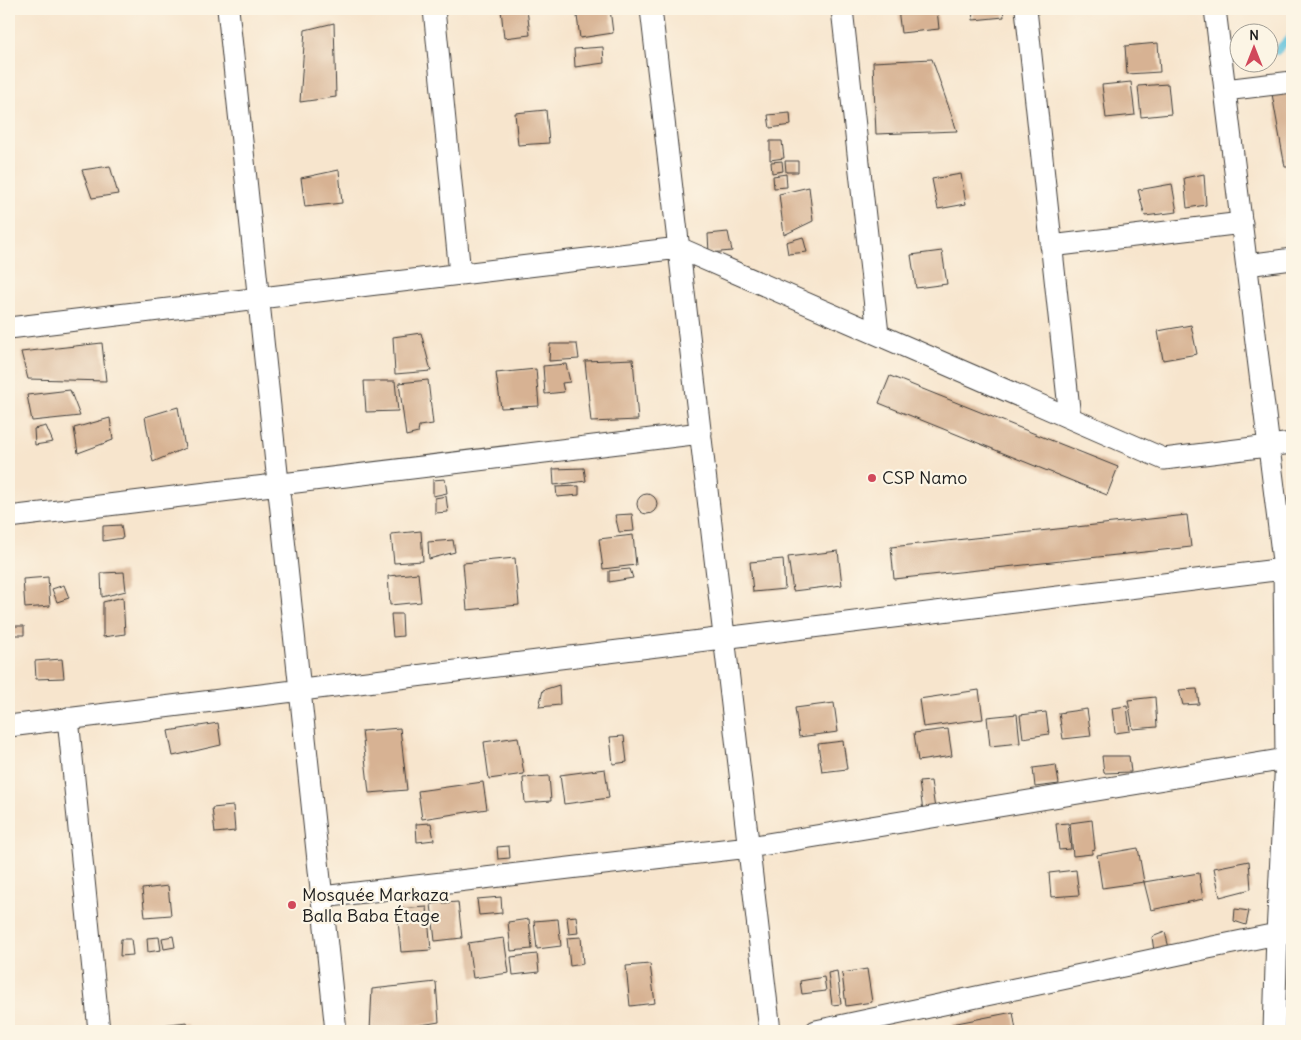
<svg xmlns="http://www.w3.org/2000/svg" width="1301" height="1040" font-family="Delius,sans-serif">
<style>
.lines{fill:none;stroke-linecap:round;stroke-linejoin:round}
.stream{stroke:#5dc0db;stroke-width:8}
.building{fill:#d7b293}
.street-casing{stroke:#3d3a37;stroke-width:23}
.street{stroke:#fff;stroke-width:21}
.poi-dot{fill:#d1495b;stroke:#fcf5e5;stroke-width:2}
.labels{text-anchor:middle;stroke-width:4.5;stroke-linejoin:round;paint-order:stroke}
.poi-label{font-size:18px;fill:#1c1c1c;stroke:#fcf5e5;text-anchor:start}
</style>
<rect width="100%" height="100%" fill="#fcf5e5"/>
<filter id="ink" filterUnits="userSpaceOnUse"><feTurbulence type="fractalNoise" baseFrequency=".02" numOctaves="2"/><feDisplacementMap in="SourceGraphic" scale="10" xChannelSelector="R" yChannelSelector="G"/><feConvolveMatrix kernelMatrix="1 2 1 2 8 2 1 2 1" color-interpolation-filters="sRGB"/></filter>
<filter id="wash" filterUnits="userSpaceOnUse"><feTurbulence type="fractalNoise" baseFrequency=".0096" numOctaves="4" result="noise"/><feDisplacementMap in="SourceGraphic" scale="20" xChannelSelector="R" yChannelSelector="G"/><feGaussianBlur stdDeviation="1.12" result="paint"/><feColorMatrix in="noise" values="0 0 0 0 0 0 0 0 0 0 0 0 0 0 0 0 0 1.4 0 .05"/><feComposite in="paint" operator="in"/></filter>
<g filter="url(#wash)">
<rect width="100%" height="100%" fill="#f7e5cd"/>
<g class="lines">
<!-- stream -->
<path class="stream" d="M1277,51l15,-16"/>
</g>
<g id="blocks">
<!-- building -->
<path class="building" d="M501,9h26l3,26 -26,3z
M576,9h34l3,24 -33,5z
M898,9h39l2,20 -38,4z
M972,9h31l1,8 -31,3z
M334,23l2,74 -36,5 5,-72z
M1158,43l2,29 -33,2 -2,-28z
M603,47l1,16 -29,4 -1,-18z
M932,59l25,72 -81,3 -3,-72z
M1131,82l4,33 -29,3 -4,-33z
M1168,84l3,30 -30,3 -3,-31z
M1292,92v75h-7l-13,-73z
M546,110l3,33 -31,2 -3,-32z
M790,113l1,12 -21,3 -2,-13z
M770,141h12l2,17 -14,2z
M782,161l1,10 -11,2 -1,-11z
M785,161h13v11h-12z
M110,166l8,28 -26,4 -10,-28z
M339,170l3,33 -37,4 -4,-29z
M786,174l1,13 -13,1 -1,-12z
M961,174l5,30 -28,5 -6,-30z
M1204,174l2,31 -19,3 -3,-30z
M1172,184l5,28 -32,4 -7,-26z
M809,187l4,34 -29,14 -5,-41z
M728,232l4,19 -23,2 -1,-19z
M803,237l4,15 -19,2 -2,-12z
M942,251l5,33 -31,4 -5,-33z
M1191,325l6,29 -34,6 -5,-29z
M421,333l10,38 -36,3 -2,-37z
M102,343l4,38 -78,-2 -7,-27z
M550,344h27l2,15 -30,2z
M633,359l5,61 -47,2 -6,-61z
M566,364l4,18 -8,1 2,9 -19,2 -2,-28z
M536,369l3,37 -38,2 -5,-35z
M890,376l228,91 -11,28 -228,-92z
M428,380l5,44 -14,2 -1,7 -12,3 -7,-53z
M364,381h31l3,30 -32,1z
M70,390l10,26 -48,5 -5,-26z
M178,407l7,41 -32,14 -8,-45z
M110,418l3,22 -35,13 -4,-25z
M46,426l7,16 -18,3 -1,-16z
M584,468l2,13 -32,4 -1,-16z
M445,479l2,14 -14,3v-16z
M579,486v9l-22,2 -1,-10z
M637 504a10 10 0 1 1 20 0a10 10 0 1 1-20 0Z
M446,496l2,16 -13,1v-15z
M632,514l2,17 -15,1 -4,-17z
M1187,515l4,32 -297,32 -3,-32z
M121,525l2,13 -20,3v-15z
M421,531l2,30 -29,2 -3,-29z
M633,535l3,30 -33,4 -4,-30z
M453,540l2,12 -26,7 -1,-17z
M838,551l4,34 -49,6 -5,-34z
M515,558l4,47 -52,5 -4,-47z
M783,559l2,30 -32,3 -3,-30z
M630,569l3,9 -24,4v-11z
M124,572l2,19 -24,6 -1,-24z
M418,573l3,29 -31,3 -2,-29z
M48,577l2,29 -25,2 -2,-29z
M64,585l5,13 -12,4 -5,-13z
M123,597l2,37 -22,3v-35z
M391,614h11l1,22 -10,1z
M9,626h15v9h-15z
M62,659l2,19 -28,1 -1,-18z
M559,685l1,20 -21,2 4,-17z
M1197,689l2,15 -16,1 -4,-15z
M979,690l4,29 -60,8 -4,-28z
M1155,697l2,30 -24,2 -5,-29z
M834,703l4,29 -39,5 -4,-29z
M1127,706l3,25 -15,2 -3,-25z
M1087,709l4,27 -28,3 -4,-26z
M1046,712l3,22 -26,4 -3,-23z
M1017,714l3,29 -30,3 -3,-29z
M218,723l3,22 -48,11 -5,-25z
M400,728l7,62 -38,3 -7,-62z
M948,729l4,27 -34,5 -4,-28z
M624,736l3,26 -14,2 -3,-27z
M518,737l6,37 -35,5 -5,-37z
M843,741l4,28 -25,3 -4,-28z
M1102,756h27l2,16 -27,1z
M1056,765l3,19 -24,3 -2,-19z
M605,769l4,29 -45,6 -4,-29z
M549,776l2,25 -26,2 -2,-25z
M931,781l4,28 -12,2 -4,-29z
M483,782l4,27 -65,10 -4,-28z
M233,806l2,25 -20,2 -3,-25z
M1092,820l3,29 -3,1v4l-19,2 -3,-33z
M431,823l3,17 -17,2 -1,-18z
M1068,823l3,26 -12,1 -3,-26z
M509,846l1,12 -12,1 -1,-12z
M1138,848l6,34 -42,6 -5,-33z
M1249,861l2,28 -31,8 -6,-29z
M1076,870l3,25 -28,2 -2,-24z
M1199,873l4,26 -52,11 -7,-28z
M168,886l3,29 -26,2 -3,-28z
M501,897l1,16 -23,2 -2,-16z
M458,902l4,36 -27,3 -4,-37z
M427,907l4,43 -30,2 -4,-43z
M1235,909l14,2 -3,14 -12,-4z
M576,916l2,17 -9,1 -2,-17z
M529,919l3,30 -21,2 -3,-29z
M558,919l3,27 -24,3 -3,-28z
M1165,932l4,16 -15,3 -2,-14z
M173,936l2,11 -11,2 -2,-11z
M159,937l2,13 -13,2 -1,-14z
M581,937l2,27 -13,2 -3,-28z
M504,938l5,35 -36,5 -5,-35z
M121,939h10l2,16 -13,1z
M537,954l2,18 -26,3 -2,-18z
M650,964l5,39 -25,3 -4,-40z
M867,969l5,33 -26,4 -4,-33z
M837,971l4,33 -9,1 -4,-32z
M824,977l2,14 -24,3 -2,-13z
M436,982l3,40 -53,9h-16l2,-42z
M1013,1012l3,19h-64v-7z
M187,1022l1,9h-69v-1z"/>
</g>
</g>
<g filter="url(#ink)">
<use href="#blocks" fill-opacity="0" stroke="#3d3a37" stroke-width="1"/>
<g class="lines">
<defs>
<path id="street" d="M228,9l108,1022
M434,9l26,265
M651,9l119,1022
M842,9l36,325
M1026,9l44,409
M1215,9l69,560 2,189 -9,176 -3,97
M1225,90l67,-8
M1051,246l191,-23
M1247,265l45,-6
M9,328l670,-80 485,211 128,-16
M9,517l692,-84
M68,718l31,313
M9,726l1283,-158
M322,897l427,-50 543,-89
M816,1031l392,-83 84,-17"/>
</defs>
<!-- street casing -->
<use href="#street" class="street-casing"/>
<!-- street -->
<use href="#street" class="street"/>
</g>
</g>
<!-- markers -->
<g class="poi-dot">
<circle cx="872" cy="478" r="5"/>
<circle cx="292" cy="905" r="5"/>
</g>
<g class="labels">
<!-- poi labels -->
<g class="poi-label">
<text x="882" y="484">CSP Namo</text>
<text x="302" y="901">Mosquée Markaza<tspan x="302" dy="21">Balla Baba Étage</tspan></text>
</g>
</g>
<!-- margin -->
<rect width="1301" height="1040" fill="none" stroke="#fcf5e5" stroke-width="30"/>
<!-- north arrow -->
<g transform="translate(1254 48)"><circle r="24" fill="#fcf5e5" stroke="#a29e95"/>
<path d="M0-4L9 19L0 12L-9 19Z" fill="#d1495b"/>
<text y="-8" font-size="14" font-weight="bold" text-anchor="middle" fill="#1c1c1c">N</text>
</g>
</svg>
